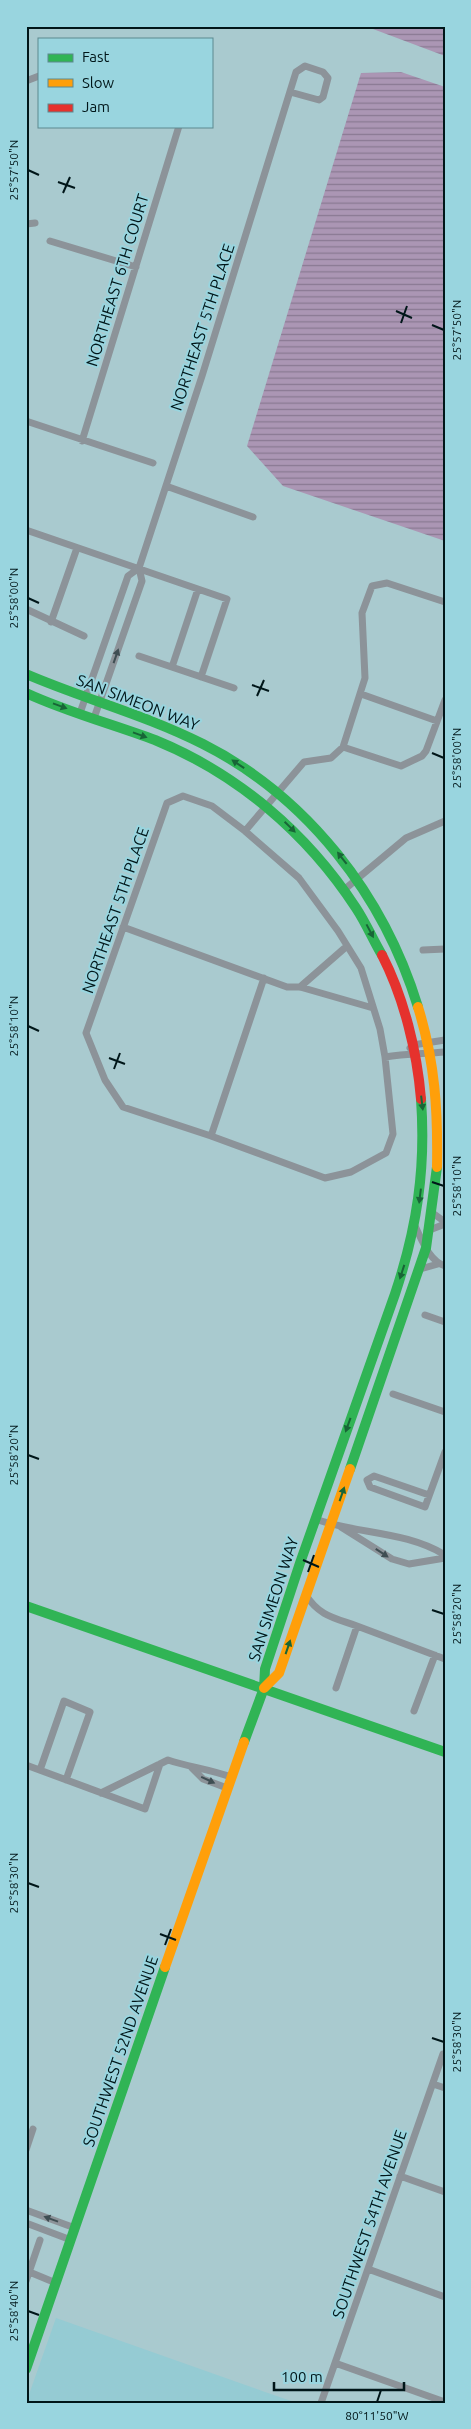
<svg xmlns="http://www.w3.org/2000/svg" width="471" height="2429" font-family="Ubuntu,sans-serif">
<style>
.built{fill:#95cbd3}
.water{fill:url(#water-rules)}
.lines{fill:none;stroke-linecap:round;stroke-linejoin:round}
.street{stroke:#8c9399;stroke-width:7}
.fast{stroke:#30b455;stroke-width:10}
.slow{stroke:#ff9f0a;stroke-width:10}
.jam{stroke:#e5322d;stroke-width:10}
.oneway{fill:#3f4e53}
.oneway2{fill:#186537}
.ticks{fill:none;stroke:#001619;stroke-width:2}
.labels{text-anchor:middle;stroke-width:4;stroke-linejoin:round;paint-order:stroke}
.street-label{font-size:16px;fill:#001619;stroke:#99d5df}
.neatline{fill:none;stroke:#001619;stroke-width:2}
.ticks-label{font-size:12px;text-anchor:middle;fill:#001619}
</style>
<defs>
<pattern id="water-rules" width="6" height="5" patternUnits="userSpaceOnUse" patternTransform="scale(1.25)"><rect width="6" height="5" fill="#ab96b4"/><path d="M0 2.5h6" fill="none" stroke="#897992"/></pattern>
</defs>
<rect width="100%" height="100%" fill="#a9cacf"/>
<!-- built -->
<path class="built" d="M56,2318l209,74 32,11h-271z"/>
<!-- water -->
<path class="water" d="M365,26h80v30z
M401,72l44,15v454l-162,-55 -36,-40 114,-373z"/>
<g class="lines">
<!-- street -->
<path class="street" d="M26,81l13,-5
M26,224l9,-1
M50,241l86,26
M26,421l127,42
M82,441l97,-315
M166,486l87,31
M26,530l201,69 -26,78
M26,609l58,27
M51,622l26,-74
M139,656l95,32
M172,667l26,-78
M361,694l76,27
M80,713l48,-137 11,-8
M94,718l48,-137 -3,-13 63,-192 94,-304 9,-6 18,6 5,6 -5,19 -4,3 -29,-8
M343,747l58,19 21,-10 4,-5 19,-51
M183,796l29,10 33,25 54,47 39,53 23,37 19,61 5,28 8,77 -7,19 -35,19 -26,6 -114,-42 -88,-29 -18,-27 -19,-47 81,-230z
M245,831l59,-69 27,-4 12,-11 22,-69 -3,-65 10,-27 15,-3 58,19
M345,889l61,-51 39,-17
M123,927l164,60h13l73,21
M423,950l22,-1
M300,987l47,-41
M410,1048l3,-3 32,-5
M385,1057c20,-4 39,-3 60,-5
M211,1136l53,-158
M434,1214l11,8
M415,1226c7,14 14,35 30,40
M427,1231l18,-7
M420,1269l18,-5
M425,1315l20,7
M393,1394l52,18
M429,1495l-55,-19 -7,4 3,7 55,20 20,-55
M315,1519c42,15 91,12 130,36
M341,1527l51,32 17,5 36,-6
M306,1595c13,21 29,23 51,31
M336,1688l21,-62 88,33
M414,1711l21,-56
M26,1765l119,44 15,-45
M192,1768l11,11 24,9
M40,1770l24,-69 26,11 -24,68
M101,1793l67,-33c21,7 41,9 63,17
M433,2084l12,4
M26,2150l7,-21
M400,2176l45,16
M26,2210l49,18
M26,2223l45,17
M368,2269l77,28
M27,2271l29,12
M26,2281l14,-41
M335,2363l110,39
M321,2403l122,-349"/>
<!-- fast -->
<path class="fast" d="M26,674c58,25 120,41 177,70 105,53 181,152 215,263
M26,693c41,19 86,31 129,47 83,34 152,93 201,168 10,15 17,32 26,47
M350,1469l76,-221 11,-81
M26,1606l419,146
M244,1742l20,-54 1,-19 35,-106 95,-269c22,-66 31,-125 26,-195
M26,2369l139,-402"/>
<!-- slow -->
<path class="slow" d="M418,1007c17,55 20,103 19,160
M264,1688l15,-15 71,-204
M165,1967l79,-225"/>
<!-- jam -->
<path class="jam" d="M382,955c22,43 35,96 39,144"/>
</g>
<!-- one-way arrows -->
<defs><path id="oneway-solid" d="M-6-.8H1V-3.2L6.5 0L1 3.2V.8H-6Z" transform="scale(1.25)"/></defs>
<g class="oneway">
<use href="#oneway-solid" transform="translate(116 656) rotate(-71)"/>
<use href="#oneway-solid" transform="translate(382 1553) rotate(33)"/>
<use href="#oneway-solid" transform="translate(208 1780) rotate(25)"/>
<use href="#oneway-solid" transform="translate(51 2219) rotate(-160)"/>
</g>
<g class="oneway2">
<use href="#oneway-solid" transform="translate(60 706) rotate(20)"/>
<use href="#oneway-solid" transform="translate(140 735) rotate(20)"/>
<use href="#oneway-solid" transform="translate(238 764) rotate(-146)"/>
<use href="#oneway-solid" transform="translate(290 827) rotate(44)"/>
<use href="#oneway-solid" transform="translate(342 858) rotate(-128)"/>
<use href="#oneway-solid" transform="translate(370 931) rotate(62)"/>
<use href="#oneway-solid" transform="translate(422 1103) rotate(83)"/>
<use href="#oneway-solid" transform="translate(420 1196) rotate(97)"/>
<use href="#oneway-solid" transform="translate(402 1272) rotate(108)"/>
<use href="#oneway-solid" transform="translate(348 1425) rotate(110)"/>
<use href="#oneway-solid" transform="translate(342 1494) rotate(-71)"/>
<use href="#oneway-solid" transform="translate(288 1647) rotate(-71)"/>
</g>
<!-- ticks -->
<path class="ticks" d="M28,170l11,5M58,182l17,6M63,193l7,-16M396,311l16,7M401,323l6,-17M432,325l12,5M28,598l11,5M252,685l17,6M257,696l7,-16M432,753l12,5M28,1026l11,5M109,1058l16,6M114,1069l6,-16M432,1182l12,4M28,1455l11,4M303,1560l16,7M308,1572l6,-17M432,1610l12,4M28,1883l11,4M160,1934l16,6M165,1945l6,-16M432,2038l12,4M28,2311l11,4M377,2402l4,-12"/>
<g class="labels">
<!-- street labels -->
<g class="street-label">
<text transform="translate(117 280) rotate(-73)" y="6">NORTHEAST 6TH COURT</text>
<text transform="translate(202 327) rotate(-72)" y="6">NORTHEAST 5TH PLACE</text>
<text transform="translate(138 702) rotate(21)" y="6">SAN SIMEON WAY</text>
<text transform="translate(115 910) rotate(-71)" y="6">NORTHEAST 5TH PLACE</text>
<text transform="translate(273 1599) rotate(-72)" y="6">SAN SIMEON WAY</text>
<text transform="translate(120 2051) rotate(-71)" y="6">SOUTHWEST 52ND AVENUE</text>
<text transform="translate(369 2224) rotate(-71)" y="6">SOUTHWEST 54TH AVENUE</text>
</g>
</g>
<!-- border -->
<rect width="471" height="2429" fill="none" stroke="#99d5df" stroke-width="55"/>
<!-- legend -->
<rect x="38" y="38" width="175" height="90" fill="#99d5df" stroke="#5c8990"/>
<rect x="48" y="54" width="25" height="8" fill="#30b455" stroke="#5c8990"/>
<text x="82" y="62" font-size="15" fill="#001619">Fast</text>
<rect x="48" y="79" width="25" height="8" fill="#ff9f0a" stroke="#5c8990"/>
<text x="82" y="88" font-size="15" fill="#001619">Slow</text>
<rect x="48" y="104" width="25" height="8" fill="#e5322d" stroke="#5c8990"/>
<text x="82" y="112" font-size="15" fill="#001619">Jam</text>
<!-- scale -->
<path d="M274 2382v8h130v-8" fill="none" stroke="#001619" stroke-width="2.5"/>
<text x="281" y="2382" font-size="15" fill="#001619" stroke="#99d5df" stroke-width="4" paint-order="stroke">100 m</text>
<rect x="28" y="28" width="416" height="2374" class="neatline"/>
<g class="ticks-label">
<text transform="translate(14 170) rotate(-90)" y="4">25°57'50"N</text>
<text transform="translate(457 330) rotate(-90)" y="4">25°57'50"N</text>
<text transform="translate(14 598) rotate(-90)" y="4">25°58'00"N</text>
<text transform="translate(457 758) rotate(-90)" y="4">25°58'00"N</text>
<text transform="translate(14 1026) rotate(-90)" y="4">25°58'10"N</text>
<text transform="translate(457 1186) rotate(-90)" y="4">25°58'10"N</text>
<text transform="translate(14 1455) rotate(-90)" y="4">25°58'20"N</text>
<text transform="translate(457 1614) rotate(-90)" y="4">25°58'20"N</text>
<text transform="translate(14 1883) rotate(-90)" y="4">25°58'30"N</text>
<text transform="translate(457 2042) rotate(-90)" y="4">25°58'30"N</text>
<text transform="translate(14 2311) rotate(-90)" y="4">25°58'40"N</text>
<text x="377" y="2420">80°11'50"W</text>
</g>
</svg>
